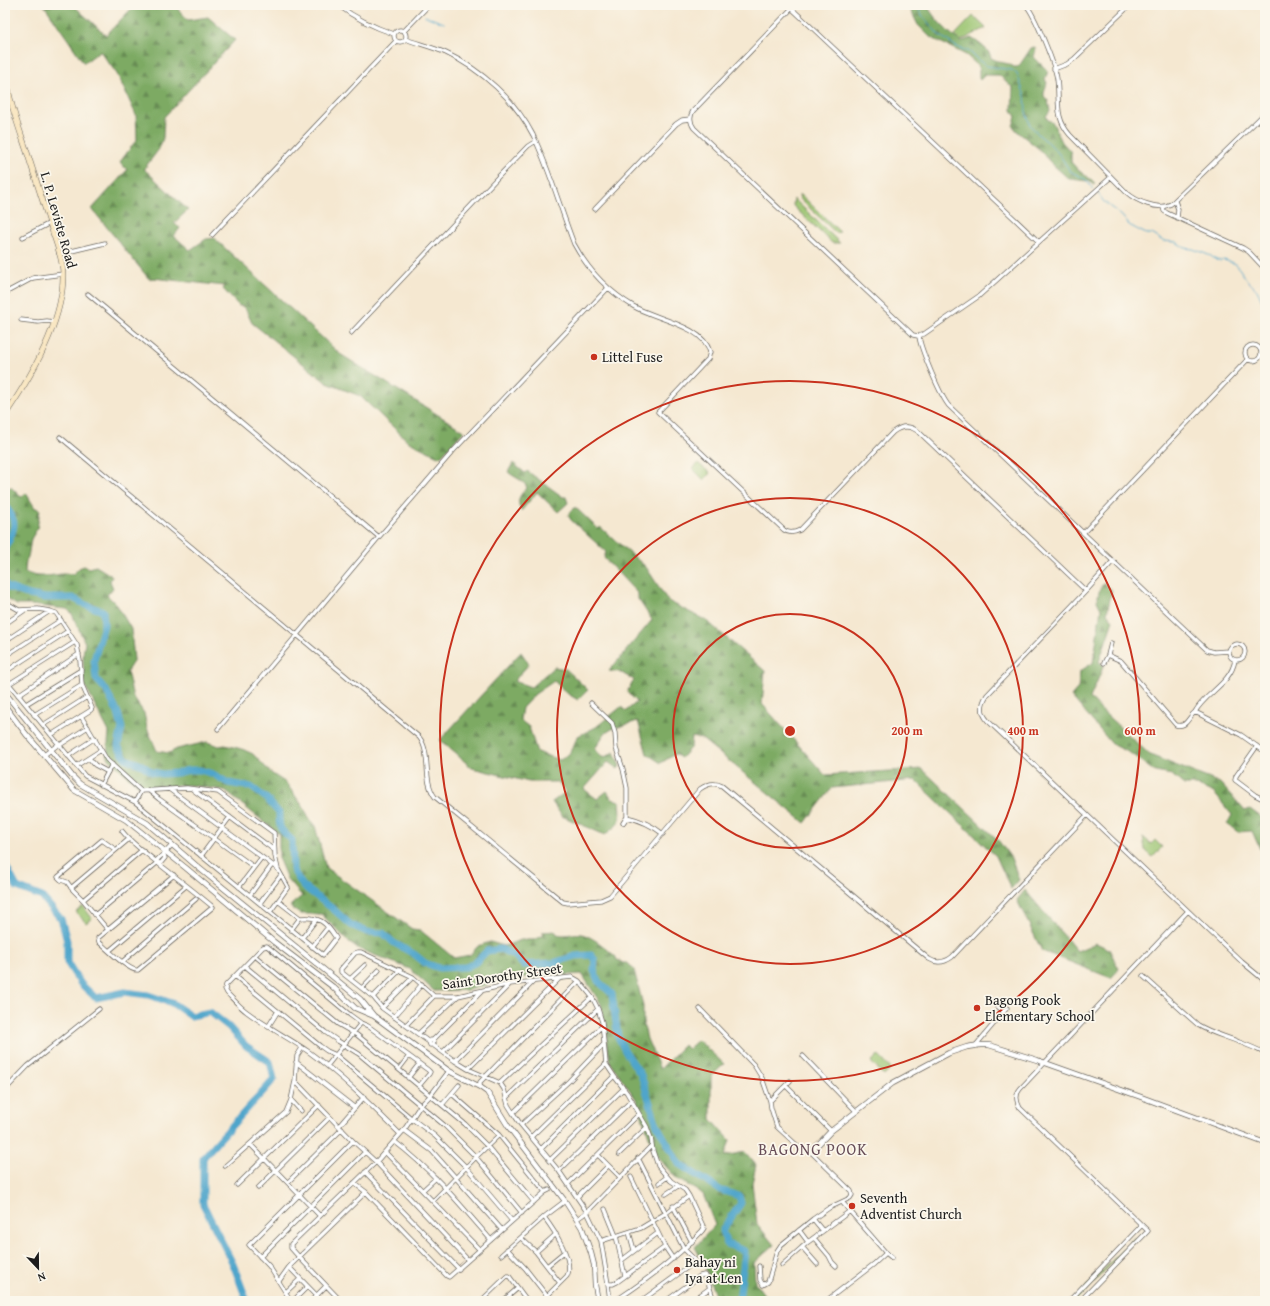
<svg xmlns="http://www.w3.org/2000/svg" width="1270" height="1306" font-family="'Gentium Book Plus',serif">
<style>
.green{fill:#9cc572;stroke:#5c7047}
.forest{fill:url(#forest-firs);stroke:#4c6340}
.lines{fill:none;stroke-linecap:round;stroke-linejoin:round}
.stream{stroke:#4fa5cb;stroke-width:1}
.river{stroke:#4fa5cb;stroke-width:7}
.minor-casing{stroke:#68635b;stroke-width:5}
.tertiary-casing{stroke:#68635b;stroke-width:6}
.secondary-casing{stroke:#68635b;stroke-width:6}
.minor{stroke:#fff;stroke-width:3.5}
.tertiary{stroke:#fff;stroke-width:4.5}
.secondary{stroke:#f9e7c3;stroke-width:5}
.ring{fill:none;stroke:#c8321e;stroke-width:2}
.poi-dot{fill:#c8321e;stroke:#fbf7ec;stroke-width:1.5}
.labels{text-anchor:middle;stroke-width:3.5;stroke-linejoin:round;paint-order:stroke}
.street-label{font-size:14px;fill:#1c1c1c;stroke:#fbf7ec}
.poi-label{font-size:14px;fill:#1c1c1c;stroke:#fbf7ec;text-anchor:start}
.quarter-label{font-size:16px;letter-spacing:1px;fill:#674d57;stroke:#fbf7ec}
.centre{fill:#c8321e;stroke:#fbf7ec;stroke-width:2}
.ring-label{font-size:12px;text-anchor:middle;font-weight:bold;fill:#c8321e;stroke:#fbf7ec;stroke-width:3.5;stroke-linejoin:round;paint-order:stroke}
</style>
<defs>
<pattern id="forest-firs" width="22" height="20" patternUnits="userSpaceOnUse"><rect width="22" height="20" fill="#7daa64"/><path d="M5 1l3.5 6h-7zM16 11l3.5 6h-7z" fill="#668a52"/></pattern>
</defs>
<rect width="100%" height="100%" fill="#fbf7ec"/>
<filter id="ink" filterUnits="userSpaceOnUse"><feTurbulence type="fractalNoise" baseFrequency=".025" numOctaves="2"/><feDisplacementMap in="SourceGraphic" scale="8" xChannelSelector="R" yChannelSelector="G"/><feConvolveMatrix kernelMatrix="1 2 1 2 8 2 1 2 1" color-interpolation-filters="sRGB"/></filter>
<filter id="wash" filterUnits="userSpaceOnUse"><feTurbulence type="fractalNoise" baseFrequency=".012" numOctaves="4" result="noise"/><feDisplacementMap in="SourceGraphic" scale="16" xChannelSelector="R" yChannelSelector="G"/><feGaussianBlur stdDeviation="0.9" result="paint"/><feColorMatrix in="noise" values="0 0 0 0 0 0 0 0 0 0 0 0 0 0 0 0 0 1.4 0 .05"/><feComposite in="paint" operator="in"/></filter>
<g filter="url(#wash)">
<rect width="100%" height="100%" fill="#f5e8d1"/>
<!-- green -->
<path class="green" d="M973,16l13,12 -26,13 -5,-6z
M800,194l40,38h-1l-3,1 -36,-34 -1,-3z
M794,199l46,44h-8l-38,-36 -1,-2z
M698,463l12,10 -6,7 -11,-11z
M1143,837l8,7 4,-4 7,7 -9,10 -8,-7z
M83,906l9,12 -6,5 -10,-11z
M878,1055l13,14 -7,7 -13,-14z
M1135,1237l1,1 -1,1 -59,62h-3z"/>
<!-- forest -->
<path class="forest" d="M44,5h29l33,30 29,-30h41l2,4 10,11 20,-3 27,23 -71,77 -1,21 -4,11 -15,20 44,41 -14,13 6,5 -6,8 16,14 16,-11 8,-1 126,116 124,77 -24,26 -31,-15 -49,-46 -33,-13 -75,-60 -6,-13 -4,-4h-3l-16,-17 2,-3 -72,-8 -4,1 -57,-70 35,-39 -7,-8 17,-23 -1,-24 -19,-41 -17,-23 -16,12z
M908,5h19c7,14 21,27 34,37l10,-4c7,4 19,12 20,20l9,4 9,2 5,3h3l4,-4 10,-15 3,-1 2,1 -2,9 14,14 -3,8 2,4 -3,9v4l4,5 2,10 -4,5 1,3 6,4 9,19 9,10v10l7,8 15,11 2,3 -1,1 -5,-4 -20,-2 -18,-16 -13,-15 -20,-16 -5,-6 3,-9 -4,-7 1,-22 -14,-13h-14l-5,5 -1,-2v-9l-4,-6 -9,-8 -36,-18 -12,-12z
M513,463l12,10 2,-2 36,26h3l2,6 -10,9 -21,-20 -16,19c-5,-12 -2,-14 6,-24 -5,-8 -12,-9 -19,-15z
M11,487l10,10 5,-4 9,15 5,1 -3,20 -6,10 -3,19 -2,3 -1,11c17,9 32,0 48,2l6,-6 5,-2 4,2 8,-2 16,10 -2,5 3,7 -6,7 10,10 14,24 3,31 -7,11 6,26 11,16 3,15 10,23 12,2 8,-4 30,-7 12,4 6,-1 17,4 11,5 18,19 15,10 18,25 5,11 6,7 11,42 86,61 8,1 34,28 16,-3 8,-9 12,-4 14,4 17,-6h13l9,-5 -1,-3 13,-1 2,3c8,3 17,-2 25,0 13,4 24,14 34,23v2l7,4h5l6,7 9,35v16l4,18 13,30 24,-24 4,4 10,-9 26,24 -13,13v42l19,21 -5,16 20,-4 11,13 -4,18 5,41 17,21 -20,18 1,19 10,14 2,5h-50l-13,-37 -9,-17 20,-22 -12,-31 -26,-15 -22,-25 -19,-55 -26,-37 -9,-58 -19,-30 -68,4 -47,12 -33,1 -24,-22 -51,-20 -12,-9 -26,-26h-21l-9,-6v-3l11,-9 -15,-17 -8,-19v-26l-55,-44 -35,-5 -34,2 -18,-2 -28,-26 -2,-5 2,-22 -25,-48 -1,-30 2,-11 -13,-29 -5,-5 -37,-4h-13l-12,-7v-109z
M575,507l23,22 2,-2 46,40 22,34 39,20 58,50 -3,33 63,71 97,-6 76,71 13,18 8,22 -8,9 -15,-33 -81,-76 -83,8 -27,35 -103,-84 -10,-2 -1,10 -10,11 -6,-4 -14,9 -14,-9 -9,-33 -26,8 -8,5 -9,15 8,9 11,-6 6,14 -2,3 -10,-7 -24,27 13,10 10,-8 5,8 8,2c2,21 1,21 -15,34l-43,-19 -10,-14 14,-10 -9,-10h-28l-57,-14 -32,-28 81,-88 8,12 -15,17 17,6 23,-20 12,2 22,21 -10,10 -10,-6 -14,-13 -19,13 -13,14 -2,12 9,7 8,25 23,8 9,-6 9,-18 18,-9 25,-20 5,4 11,-9 -10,-10 7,-12 -14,-8 -11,-1 43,-51 -14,-21v-5l-34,-36 2,-6 -35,-32 -3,-5z
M1104,583l8,7 -5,23 6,7 -14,42 5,3 -14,33 10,11 50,46 70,28 25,28 5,-2 15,11v31l-5,-2 -8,-18 -14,1 -11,-8 5,-9 -18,-22 -18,-8h-12l-12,-10 -17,-3 -25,-19 -18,-9 -41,-48 7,-8 2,-17 13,-8 8,-54 -4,-8 3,-13z
M1025,890l52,61 19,-8 13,6 10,20 -8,9 -69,-27 -25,-51z"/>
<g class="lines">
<!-- stream -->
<path class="stream" d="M916,5l8,13 15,17 18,12 13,5 8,8 9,6 25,4 5,4 8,22 1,16 4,13 10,11 9,7 10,11 11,17 15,8 9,11
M425,16l19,7
M1097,192l7,10 18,14 7,9 17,9h6l11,7 13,1 9,6 8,1 8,3 10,4 5,4 5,1 3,-1 12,4 11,16 10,10 8,17"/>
<!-- river -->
<path class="river" d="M5,506c15,17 8,25 0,44
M5,584l2,3 22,8 16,3h28l13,7 17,6 1,14 -10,35 2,19 10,11 12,23 4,15 -4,18 8,13 16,6 10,7 10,2 15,-1 12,-3h11l13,4 15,9 23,4 15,11 13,15c0,17 1,16 13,27l1,30 10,16 30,23 18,16 16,7 16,1 11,10 20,11 11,9 14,5 27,-1 10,-5 11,-11 14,-2 14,7 8,9 30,-2 22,-7 16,-1 4,5 -1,10 4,11 14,13 6,43 7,14 16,24 16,50 22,39 41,26 19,6 2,7 -19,28 5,13 18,7 -6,50
M5,865l12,22 25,10 19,22 6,22v21l14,22 15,14 29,-6 23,3 24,8 19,13 19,-4 19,15 17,19 24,16 4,17c-23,27 -48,52 -71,79v46l30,60 14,37"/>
</g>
</g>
<g filter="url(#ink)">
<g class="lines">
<defs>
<path id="minor" d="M338,5c17,13 35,22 56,29
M788,5l251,237
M795,5l-102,106c-4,6 -3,11 1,17l219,207 5,1 6,-2 55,-38 132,-119
M1026,5c9,10 29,60 31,74 3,22 -3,38 13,56l56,57c10,9 32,19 45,12l94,-91
M394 36a6 6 0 1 1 12 0a6 6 0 1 1-12 0Z
M404,31l25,-26
M405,39c14,5 27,8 41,14 36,17 69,47 87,82 17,35 27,73 41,109 14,26 34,47 59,62 21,13 70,19 77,46l-2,7 -50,53 126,118c5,4 10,3 16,0l93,-98c9,-7 18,-7 27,1l166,158 -99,104c-6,9 -7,17 1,26l254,241 23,19
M1054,69l13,-5 7,-5 56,-54
M1175,201l3,8 -1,9
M1163,207l1,4 3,2 76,35 6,4 16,17
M595,209l81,-85 6,-4 8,-1
M212,235l184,-194
M23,237l27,-14
M59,254l46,-11
M5,293l28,-15 30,-4
M88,294l291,243
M21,320l17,2 9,-1 7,1
M351,333l148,-157 29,-30 8,-5
M919,336c1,12 22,61 30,70l258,244 7,2 14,-1
M1245 353a8 8 0 1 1 16 0a8 8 0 1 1-16 0Z
M60,437l359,300c13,16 3,43 16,60l128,105 5,1 33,-3 9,-4 90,-107c7,-5 15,-7 22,-3l207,173c8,5 15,4 23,-2l135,-142
M1083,533l165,-174
M1086,591l27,-30
M5,602l14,8 19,-1 12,2 6,2 21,32 3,16 2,24 10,23 -1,2 -40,25
M5,624l20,-14
M5,641l45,-30
M1229 652a8 8 0 1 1 16 0a8 8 0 1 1-16 0Z
M1108,655l13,6 55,64c11,3 12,-8 19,-13
M5,656l56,-36
M1235,660c-4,24 -30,33 -40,52l46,23 24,17
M1104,663l4,-8 3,-12
M5,672l63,-41
M5,679l80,97 50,26 188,153 13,-17c-10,-16 -17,-22 -36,-20l-22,-17
M9,684l66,-42
M18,695l61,-41
M591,703l21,20 3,10 1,15 7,21 4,19v29l-4,6
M26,704l55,-34
M34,715l48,-30
M81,716l26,44 34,31 46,-3 31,4 56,41 1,23 3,13 10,18 -18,25
M43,725l44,-28
M218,729l161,-192 75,-87 154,-162
M60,745l28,-18
M1257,746l-21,30 -1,4 20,15 10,5
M44,755l15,-11
M68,756l27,-18
M89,758l6,7 13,7
M76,766l25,-16
M101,785l11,-21
M169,789l109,80
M192,789l82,61
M148,790l11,9 95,68
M135,802l6,-11
M627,817c13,3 25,8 36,17
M122,831c10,13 24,22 37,33 18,14 36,28 54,43l-75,63c-8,2 -31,-21 -39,-28l-1,-4 76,-63
M201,856l29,-39
M156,861c6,-6 11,-10 16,-16
M160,864l5,-6 -1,-3
M239,887l23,-30
M71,888l58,-49
M250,895l22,-30
M83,900l59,-50
M260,903l21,-28
M95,915l63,-53
M108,930l-25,-30 -10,-10 -6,-8 -6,-2 -3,-3 44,-37 14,10
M291,930l9,-12
M302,938l14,-18
M312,947l16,-20
M109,951l77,-65
M255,956l83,68 19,11 108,89 22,22 47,56
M122,962l74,-63
M245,966l80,66 13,9 21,13 85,71 32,32 46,56
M235,976l85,70 7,5 9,4 75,63 24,18 31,31 46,54
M1143,976l55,49c13,8 26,11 41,17 9,3 17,7 26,11
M350,979l15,-14
M362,988l17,-18
M373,997l27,-27
M995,1004l8,7
M382,1008l31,-31
M700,1009l54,56 8,13 8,23 20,-20
M394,1017l28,-33
M406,1025l28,-29
M268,1027l10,-16
M418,1034l40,-38
M433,1040l48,-48
M429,1042l-47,-34 -9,-11 -32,-25v-3l14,-16 3,-1h3l52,25 21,19h24l52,-12 62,-7 7,4 13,16 6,12 4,13 4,42 8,12 13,17 20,34 4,11 2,13 5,15 13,15 14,9 4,6 15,32 -2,3c-25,27 -54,48 -84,68l-5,2
M433,1045l1,-3 -3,-2 -2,2 1,3h3l22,16 13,8 32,14 4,6 4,16 5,8 8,12 38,46 28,41 14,29 7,43 2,17
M976,1045l31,-37
M443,1052l66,-67
M803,1056l53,55
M455,1061l79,-80
M296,1062l59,46
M327,1066l34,-43
M399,1069l10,-13
M468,1069l91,-90
M408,1078l11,-14
M295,1081l58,60 23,21 92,98
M500,1083l92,-86
M786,1086l45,45
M480,1087v-5l6,-6 93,-95
M5,1090l23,-24 71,-57
M452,1094l47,41 46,57
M506,1098l92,-89
M291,1100l10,11
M442,1105l17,-20
M513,1113l89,-87
M521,1125l48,-44 35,-37
M339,1126l25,-29
M404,1130l28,21 70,79
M400,1134c-29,-29 -58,-58 -91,-82 -20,-14 -42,-25 -62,-40 -7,-5 -14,-13 -20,-19l-2,-4 1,-4 37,-38 4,-1 83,69 11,8 7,3 60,44 2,2 -1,2 -10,12
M531,1137l75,-73
M394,1141c37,28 66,63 97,99
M250,1144l70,72
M541,1149l73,-73
M385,1152l94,97
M619,1154l28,-27
M598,1155l22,22
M638,1158l46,91 10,10 -2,5 -51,37
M549,1161l75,-73
M225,1166l61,-54 5,-12 4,-19 2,-25 5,-8
M559,1171l73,-71
M365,1172l94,97
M631,1177l34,70 8,12
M288,1182l54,-53
M354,1183l12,9 81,84 2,1 96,-85 4,-2
M659,1183l8,-6
M568,1184l71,-70
M237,1185l82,-80
M258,1188l72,-71
M423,1190l13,-12
M666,1194l12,-8
M577,1197l31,-31
M433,1201l43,-44 23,-22
M673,1206l19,36
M605,1209l11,27 9,40
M577,1219l10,-7 65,-67
M813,1219l10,12
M799,1230l9,12
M629,1232l5,18
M521,1238l15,14 24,31
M814,1238l15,18 3,6 4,4
M601,1241l40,-13 25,-15 23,-17
M802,1247l15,17
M507,1249l18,19 22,28
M536,1252l20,-18
M886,1253l6,5
M501,1255l43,-38 21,-16
M260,1257l105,-105
M622,1260l36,-27
M782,1265l26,-23 42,-31
M547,1266l17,-14
M759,1266l1,14 3,5 5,-3 9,-31 4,-6 32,-26 16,-11 21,-10 2,-3 -1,-4 -40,-39 -11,-4 -23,-21 -6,-19 -1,-7
M289,1267l33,34
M279,1281l10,-14 10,-10 67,-65
M608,1284h5l4,-2 48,-35
M286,1292l14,-13
M291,1301l-22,-35 -20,-21 104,-104
M293,1301l14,-14
M311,1301l15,-15
M341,1301l-42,-44 -8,-9v-4l85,-82 28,-32 16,-24 10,-10 19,-25
M481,1301l26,-25h2l17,23 -3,2
M503,1301l15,-13
M542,1301l25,-25c8,-15 -14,-47 -23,-59
M666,1301l34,-25 4,-1 2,1 8,25
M692,1301l18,-13
M826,1301l48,-37 12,-11 -44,-51
M1069,1301l73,-76
M1080,1301l68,-70 -128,-123c-4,-7 -5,-13 0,-19l168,-178"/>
<path id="tertiary" d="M5,693l67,83 8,8 67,39 52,45 161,131 13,16
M5,706l21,28 48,56 52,30 60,48 88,74 59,45 22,21 19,8 75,55 31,16 7,5 21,34 57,75 17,27 9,25 3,12 1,20 3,16
M811,1152l20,-21 62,-48 56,-30 18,-6 13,-2h9l48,15 104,37 124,46"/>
<path id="secondary" d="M5,70c3,28 13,55 22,82 9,28 18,56 27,84 4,12 9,25 9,38 1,48 -32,103 -58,141"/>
</defs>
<!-- minor casing -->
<use href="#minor" class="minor-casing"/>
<!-- tertiary casing -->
<use href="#tertiary" class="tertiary-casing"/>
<!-- secondary casing -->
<use href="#secondary" class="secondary-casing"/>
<!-- minor -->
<use href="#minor" class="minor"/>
<!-- tertiary -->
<use href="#tertiary" class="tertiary"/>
<!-- secondary -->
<use href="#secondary" class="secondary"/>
</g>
</g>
<!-- distance rings -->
<g class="ring">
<circle cx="790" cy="731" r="117"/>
<circle cx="790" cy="731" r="233"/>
<circle cx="790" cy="731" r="350"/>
</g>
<!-- markers -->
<g class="poi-dot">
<circle cx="594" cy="357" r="4"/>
<circle cx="977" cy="1008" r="4"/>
<circle cx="852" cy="1206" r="4"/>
<circle cx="677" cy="1270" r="4"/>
</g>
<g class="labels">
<!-- street labels -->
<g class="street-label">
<text transform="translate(59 220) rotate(74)" y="5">L. P. Leviste Road</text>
<text transform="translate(502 976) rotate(-8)" y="5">Saint Dorothy Street</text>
</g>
<!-- poi labels -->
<g class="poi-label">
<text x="602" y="362">Littel Fuse</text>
<text x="985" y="1005">Bagong Pook<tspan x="985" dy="16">Elementary School</tspan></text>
<text x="860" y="1203">Seventh<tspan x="860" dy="16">Adventist Church</tspan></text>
<text x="685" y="1267">Bahay ni<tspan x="685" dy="16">Iya at Len</tspan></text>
</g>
<!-- quarter labels -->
<g class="quarter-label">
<text x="813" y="1155">BAGONG POOK</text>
</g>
</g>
<circle cx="790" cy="731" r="6" class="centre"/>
<g class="ring-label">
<text x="907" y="735">200 m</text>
<text x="1023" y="735">400 m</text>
<text x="1140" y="735">600 m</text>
</g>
<!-- margin -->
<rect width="1270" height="1306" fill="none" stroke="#fbf7ec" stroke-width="20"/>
<!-- north arrow -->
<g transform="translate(38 1268) rotate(158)" stroke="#fbf7ec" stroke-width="3" paint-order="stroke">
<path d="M0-3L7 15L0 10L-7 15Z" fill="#1c1c1c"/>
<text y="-6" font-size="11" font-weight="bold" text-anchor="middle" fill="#1c1c1c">N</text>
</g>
</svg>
